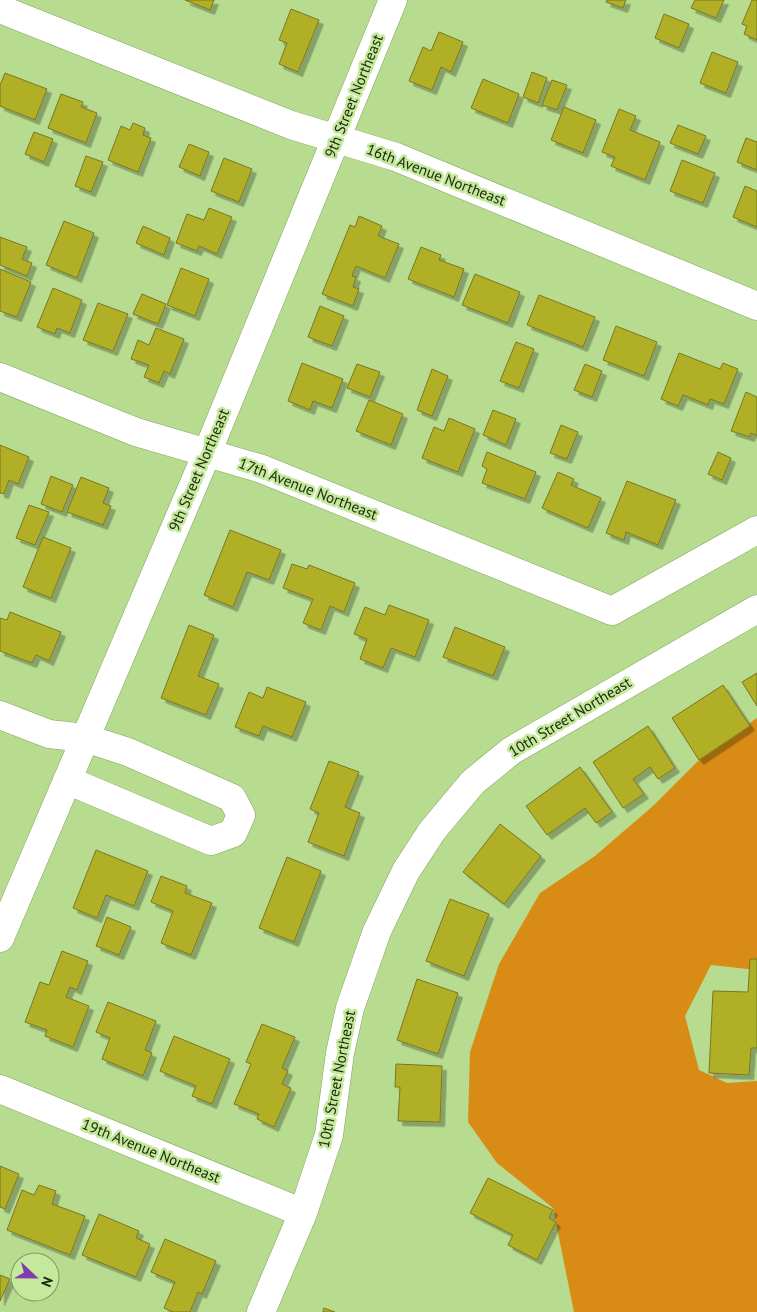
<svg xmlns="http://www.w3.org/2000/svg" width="757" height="1312" font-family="'PT Sans',sans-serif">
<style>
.forest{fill:#d88b15}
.building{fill:#b0af27;stroke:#797820;filter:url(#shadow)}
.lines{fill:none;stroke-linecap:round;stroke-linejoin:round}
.minor-casing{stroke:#83a55c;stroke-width:29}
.minor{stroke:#fff;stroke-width:28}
.labels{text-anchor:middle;stroke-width:5;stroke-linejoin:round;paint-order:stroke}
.street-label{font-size:15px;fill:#1b2809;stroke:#c4e89c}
</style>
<defs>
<filter id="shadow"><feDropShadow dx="4.5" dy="4.5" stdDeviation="0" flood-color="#0004"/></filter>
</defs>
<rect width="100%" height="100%" fill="#b7db8f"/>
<!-- forest -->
<path class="forest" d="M757,718v252l-46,-5 -26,51 14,54 28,13 30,-2v231h-183l-21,-104 -56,-45 -29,-41 2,-70 29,-88 41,-71 55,-37 58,-50 46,-46z"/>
<!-- building -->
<path class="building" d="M185,0h29l-4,10z
M607,0h19l-3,8 -17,-6z
M695,0h29l-8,18 -25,-10z
M752,0h5v40l-13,-6 3,-8 -5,-2z
M291,9l28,11 -21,52 -19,-8 8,-21 -8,-3z
M664,14l25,10 -10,24 -24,-10z
M439,32l24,10 -12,30 -10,-5 -9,23 -23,-9 14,-34 8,4z
M712,52l26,10 -12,31 -26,-10z
M532,72l15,6 -9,25 -15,-6z
M5,73l42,16 -12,31 -35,-14v-21z
M483,79l36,15 -11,29 -37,-15z
M552,80l15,5 -10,25 -15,-5z
M61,94l22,8 -2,5 16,6 -11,30 -38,-15z
M564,107l32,13 -13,33 -32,-13z
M619,109l17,7 -6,14 30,12 -15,38 -34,-14 4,-9 -13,-5z
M133,123l12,5 -2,7 8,3 -13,34 -30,-12 13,-34 9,4z
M678,125l28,11 -8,18 -28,-11z
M34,132l19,7 -9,23 -19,-8z
M746,138l11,4v28l-20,-8z
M189,144l20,8 -9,24 -21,-9z
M86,156l17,6 -12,30 -16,-6z
M224,158l28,11 -13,33 -28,-11z
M682,160l33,13 -12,30 -33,-12z
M745,186l12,5v36l-24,-10z
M209,208l23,9 -15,37 -18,-8 -2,5 -21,-8 11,-29 17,6z
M359,216l23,10 -4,10 21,8 -14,34 -29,-12 -4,10 4,1 -3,10 6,2 -6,17 -31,-12 28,-69 5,2z
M64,221l30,12 -17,45 -31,-13z
M143,226l27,12 -6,17 -28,-12z
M0,237l27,10 -5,12 10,4 -5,13 -27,-11z
M421,247l20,8 -2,5 25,9 -10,28 -46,-18z
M181,268l28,11 -14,37 -28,-11z
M0,269l31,13 -14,35 -17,-6z
M475,274l45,18 -12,31 -46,-18z
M53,288l29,12 -12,33 -13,-5 -2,6 -18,-7z
M142,294l24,10 -8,20 -25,-10z
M539,295l56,22 -12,30 -56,-22z
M98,303l30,11 -15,37 -30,-11z
M320,306l24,10 -12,30 -24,-9z
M616,326l41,16 -13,34 -41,-16z
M156,328l28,11 -14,35 -6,-3 -5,12 -15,-6 5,-12 -18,-6 7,-19 11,5z
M516,342l18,7 -15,39 -19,-7z
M679,353l41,16 3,-6 15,6 -14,35 -14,-5 -2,6 -25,-10 -5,11 -17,-7z
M302,363l41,16 -11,29 -19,-7 -3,9 -22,-9z
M357,364l23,8 -10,25 -23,-9z
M585,364l17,7 -10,26 -18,-7z
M432,369l16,7 -16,40 -15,-6z
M746,392l11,5v39l-6,-3 -1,4 -19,-6z
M369,400l34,14 -12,31 -35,-14z
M493,410l23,9 -10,26 -23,-10z
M449,418l26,11 -17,43 -36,-14 12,-31 10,4z
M561,425l17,7 -11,27 -17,-6z
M0,445l29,12 -11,27 -9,-4 -5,14 -4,-1z
M487,452l49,20 -11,27 -43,-16 5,-14 -5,-3z
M718,452l13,6 -9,22 -14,-6z
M558,472l16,7 -3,6 30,13 -13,30 -46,-20z
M51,476l22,9 -11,27 -21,-8z
M81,477l28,11 -6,15 8,3 -8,19 -36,-13z
M627,481l49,19 -18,45 -32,-13 -2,8 -18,-7z
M29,505l20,7 -14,33 -19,-7z
M230,530l51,20 -12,30 -22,-8 -14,35 -29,-12z
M43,537l28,11 -20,50 -28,-11z
M292,564l15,5 2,-4 46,18 -11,29 -14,-6 -9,24 -18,-7 10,-24 -30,-11z
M389,605l40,15 -14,37 -24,-9 -8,20 -23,-9 7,-20 -13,-5 11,-27 20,8z
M10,612l51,20 -12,29 -13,-6 -4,8 -32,-12v-33l7,2z
M189,625l25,10 -16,41 21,8 -13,31 -45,-17z
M455,627l50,20 -12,29 -50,-19z
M757,673v33l-15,-24z
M723,685l27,41 -51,34 -27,-42z
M267,687l39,15 -14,35 -29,-11 -4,10 -24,-9 14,-35 14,6z
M648,726l27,42 -17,11 -8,-12 -17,12 11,15 -21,14 -30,-46z
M329,761l30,11 -14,35 15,6 -16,43 -36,-14 11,-29 -9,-4z
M580,767l32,45 -16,11 -11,-15 -38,27 -21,-29z
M500,824l41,32 -37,48 -41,-32z
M96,850l52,21 -14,35 -28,-11 -9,23 -24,-10z
M287,857l34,14 -27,71 -35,-14z
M161,876l26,10 -2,7 27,10 -21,52 -30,-12 12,-32 -22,-9z
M450,899l39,15 -25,62 -38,-15z
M107,917l24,10 -12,28 -23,-9z
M62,951l26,10 -11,29 -7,-3 -4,10 23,9 -16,41 -28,-11 2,-6 -22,-8 15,-40 9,3z
M750,959h7v89h-6l-2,27 -40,-2 4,-82 35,1z
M417,979l41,14 -20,61 -41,-14z
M108,1002l48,19 -11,29 7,3 -9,23 -41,-17 8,-21 -14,-6z
M262,1024l33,13 -13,31 6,3 -6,13 9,4 -17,39 -17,-8 2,-5 -25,-10 17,-40 -5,-2z
M174,1036l56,23 -18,45 -20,-8 4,-10 -36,-15z
M396,1064l46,2 -2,56 -42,-1 2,-34h-5z
M0,1166l19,8 -14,35 -5,-2z
M488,1178l65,32 -4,8 7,4 -19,38 -29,-15 5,-10 -43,-22z
M39,1185l17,6 -4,13 33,12 -15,39 -63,-25 15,-40 12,5z
M99,1214l40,17 -3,7 14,6 -14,33 -54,-22z
M165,1239l51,22 -14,33 -4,-2 -8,20h-17l-9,-4 11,-26 -24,-10z
M0,1275l10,4 -10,22z
M324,1308l11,4h-12z"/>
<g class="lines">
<defs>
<path id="minor" d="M0,9l291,116 105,32 361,149
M0,377l136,55 126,37 350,142 145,-81
M0,715l49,19 36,4 43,14 104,46 9,17 -8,18 -22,8 -144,-61
M0,938l207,-485 186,-453
M0,1089l303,124
M261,1312l42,-99 26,-78 11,-82 10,-45 27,-77 29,-60 26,-40 41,-49 38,-31 246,-142"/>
</defs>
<!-- minor casing -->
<use href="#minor" class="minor-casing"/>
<!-- minor -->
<use href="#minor" class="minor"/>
</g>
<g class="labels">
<!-- street labels -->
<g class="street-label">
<text transform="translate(354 96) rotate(-68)" y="5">9th Street Northeast</text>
<text transform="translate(436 175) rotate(21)" y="5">16th Avenue Northeast</text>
<text transform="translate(199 470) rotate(-67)" y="5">9th Street Northeast</text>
<text transform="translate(308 489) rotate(21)" y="5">17th Avenue Northeast</text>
<text transform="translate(570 717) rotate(-31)" y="5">10th Street Northeast</text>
<text transform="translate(337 1079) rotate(-79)" y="5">10th Street Northeast</text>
<text transform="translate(151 1151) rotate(22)" y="5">19th Avenue Northeast</text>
</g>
</g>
<!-- north arrow -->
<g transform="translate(35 1277) rotate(112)"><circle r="24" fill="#c4e89c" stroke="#809b61"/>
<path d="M0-4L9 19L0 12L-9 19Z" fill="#813caf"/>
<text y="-8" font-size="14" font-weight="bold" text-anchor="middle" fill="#1b2809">N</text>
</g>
</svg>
